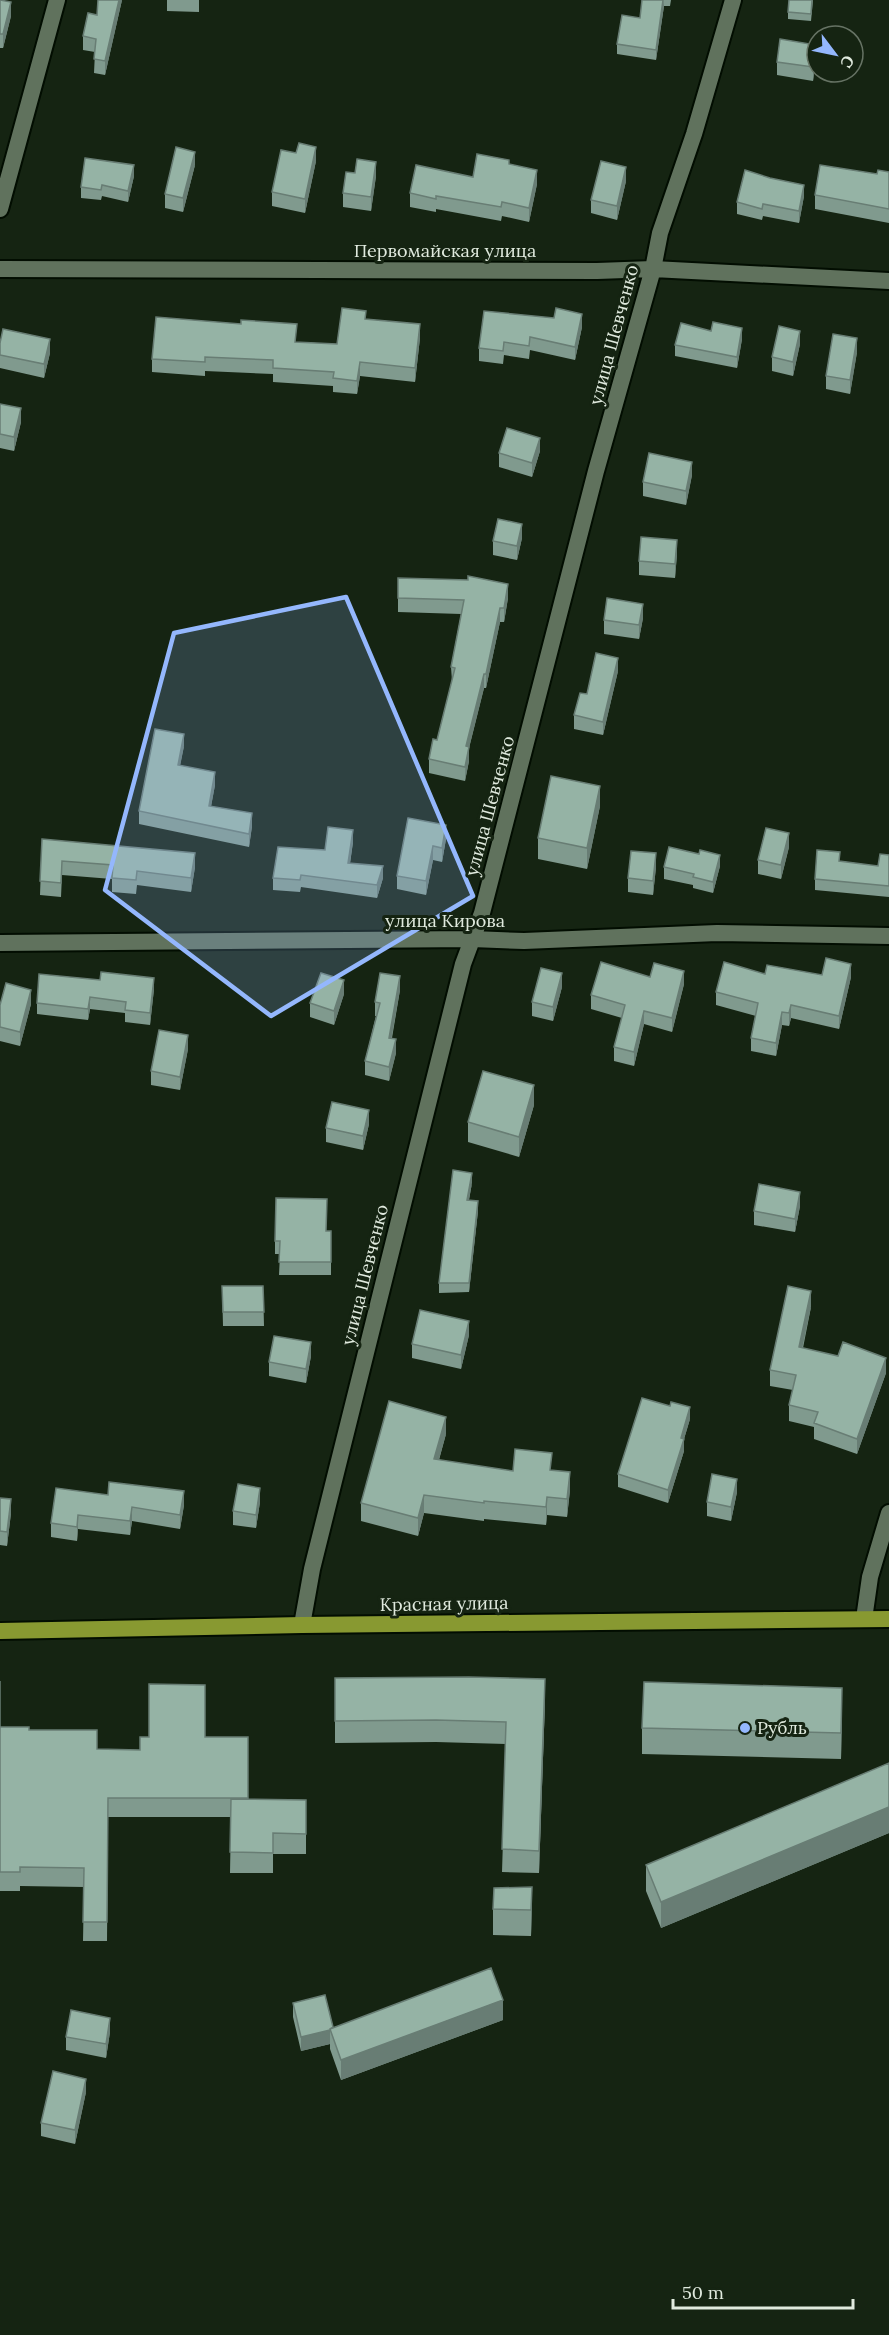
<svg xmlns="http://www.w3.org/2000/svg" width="889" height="2335" font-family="Lora,serif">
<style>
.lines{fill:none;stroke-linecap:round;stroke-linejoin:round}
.minor-casing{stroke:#020d01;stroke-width:20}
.tertiary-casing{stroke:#020d01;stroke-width:20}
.primary-casing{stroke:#020d01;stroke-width:20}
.minor{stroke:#60725d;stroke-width:16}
.tertiary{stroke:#60725d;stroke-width:16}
.primary{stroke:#889931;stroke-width:16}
.wall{fill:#809a8e}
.shaded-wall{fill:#687d74}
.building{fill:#95b3a5;stroke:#687d74;stroke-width:1.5}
.marked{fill:#94b7fd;fill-opacity:0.2;stroke:#94b7fd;stroke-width:4.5;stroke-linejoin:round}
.poi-dot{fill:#94b7fd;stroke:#152412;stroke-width:2}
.labels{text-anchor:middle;stroke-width:6;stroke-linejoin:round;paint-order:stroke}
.street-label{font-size:18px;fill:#e0eade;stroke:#152412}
.poi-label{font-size:18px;fill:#e0eade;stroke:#152412;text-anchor:start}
</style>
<rect width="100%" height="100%" fill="#152412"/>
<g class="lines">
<defs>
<path id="minor" d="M0,209l57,-209
M0,269l597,2 56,-2 236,12
M0,943l472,-4 52,2 193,-8 172,3
M302,1625l10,-56 151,-605 19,-51 114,-442 57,-202 7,-36 34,-99 39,-134"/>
<path id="tertiary" d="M864,1619l6,-42 19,-64"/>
<path id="primary" d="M0,1631l302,-6 587,-6"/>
</defs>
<!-- minor casing -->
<use href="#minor" class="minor-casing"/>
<!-- tertiary casing -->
<use href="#tertiary" class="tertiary-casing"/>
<!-- primary casing -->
<use href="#primary" class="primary-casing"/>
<!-- minor -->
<use href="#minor" class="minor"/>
<!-- tertiary -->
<use href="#tertiary" class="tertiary"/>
<!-- primary -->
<use href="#primary" class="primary"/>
</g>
<!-- wall -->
<path class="wall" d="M0,0l11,16 -8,32h-3z
M122,0l-17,75 -11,-2 1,-21 -12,-2v-14l14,-21z
M167,0h32v12l-32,-1z
M642,0h29l-1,6h-6l-8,54 -39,-6v-10l23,-26z
M813,0l-2,21 -23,-2v-7z
M816,59l-3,22 -36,-6v-13z
M316,161l-11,52 -33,-7v-14z
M509,164l28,20 -8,38 -27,-6 -1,5 -65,-12v3l-26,-5v-14l63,-16z
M195,165l-12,47 -18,-4v-14z
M889,172v51l-74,-14v-14l62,-21z
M355,173l21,3 -5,35 -28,-4v-14z
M134,176l-6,26 -26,-6 -1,4 -20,-2v-11z
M626,181l-9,39 -26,-7v-13z
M804,196l-5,27 -36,-7 -1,4 -25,-6v-12z
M366,319l54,19 -5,44 -55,-6 -3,18 -24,-2v-6l-60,-4v-8l-68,-3v5l-53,-4v-13l145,-17 40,2z
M582,327l-7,33 -45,-10 -1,9 -25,-4 -1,9 -24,-3v-13z
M711,331l31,8 -5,29 -62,-12v-11z
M0,343l50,10 -6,25 -44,-10z
M800,344l-7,32 -21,-5v-14z
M857,352l-7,42 -24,-5v-13z
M0,404l21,18 -7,29 -14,-3z
M540,451l-8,26 -33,-10v-14z
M692,475l-6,30 -43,-9v-14z
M522,538l-5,22 -24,-5v-14z
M677,554l-2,24 -36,-3v-14z
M398,578l110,20 -4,24h-4l-14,66h-2l-15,60v13l-4,20 -36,-8v-14l8,-19 15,-59 -1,-14 10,-53 -63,-2z
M643,618l-4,21 -35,-5v-14z
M618,671l-15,64 -29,-6v-14l13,-21z
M184,746l-4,19 35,20 -4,21 41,20 -3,21 -110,-23v-13z
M600,806l-13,63 -49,-10v-21z
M408,818l38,21 -4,23 -9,-2 -7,35 -29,-6v-13z
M42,839l153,28 -4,25 -54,-7 -1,9 -24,-2v-13l-50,-4 -1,22 -21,-2z
M353,842l-3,22 33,14 -6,20 -76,-11 -1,5 -27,-2v-12l52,-28z
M789,847l-8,32 -23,-5v-14z
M889,855v42l-74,-7v-11l25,-18 38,5z
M720,866l-7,27 -20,-5v-3l-29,-6v-12z
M656,867l-3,28 -25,-3v-14z
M765,974l86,3 -12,52 -48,-11 -2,8 -7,-1 -6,31 -25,-5v-13l5,-22 -40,-11v-13z
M650,977l34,7 -12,48 -28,-8 -10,42 -20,-5v-14l8,-29 -31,-9v-14z
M562,987l-9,34 -21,-5v-14z
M154,989l-4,36 -25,-3v-9l-35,-4 -2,11 -51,-6v-11z
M400,990l-8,48 4,15 -7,28 -24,-6v-14l11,-45h-1v-14z
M344,994l-10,31 -24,-8v-14z
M31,1004l-11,42 -20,-5v-36z
M188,1049l-8,41 -29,-5v-14z
M534,1105l-15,52 -51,-15v-20z
M369,1124l-6,26 -37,-8v-14z
M472,1183l-3,17 9,11 -9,81 -30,1v-10z
M800,1206l-5,26 -41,-7v-14z
M326,1231h5v44h-52l1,-21h-5v-13z
M222,1286h41l1,40h-41z
M811,1307l-8,41 83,25 -29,81 -43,-15v-12l-25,-6v-16l4,-15 -23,-4v-16z
M469,1335l-8,34 -49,-11v-14z
M311,1356l-5,27 -37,-7v-14z
M690,1419l-6,20v12l-16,52 -50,-16v-13z
M446,1434l-7,26 74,11 39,-1 18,20 -3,27 -20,-2 -1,10 -62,-6v2l-60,-8 -6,23 -57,-15v-18z
M737,1492l-6,29 -24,-5v-14z
M108,1495l76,10 -4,24 -48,-8 -2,14 -52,-6 -1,12 -26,-4v-14z
M0,1498l11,15 -4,33 -7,-1z
M260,1502l-4,26 -23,-3v-14z
M335,1678l210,23 -6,172 -37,-1 4,-128 -70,-2 -101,1z
M0,1681v46l29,3 68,19 43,1 65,-13h43v62l58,1v54h-33v19h-43l1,-56h-123l-1,124h-24l1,-54 -64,-1v5h-20z
M842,1714l-1,45 -199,-5v-26z
M889,1763v70l-228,95 -15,-37v-26z
M532,1887l-1,49 -38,-1v-26z
M293,2003l40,24 170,-7 -162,60 -11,-31v-5l-29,7 -8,-34z
M110,2032l-4,26 -40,-8v-13z
M86,2092l-11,52 -34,-8v-13z"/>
<!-- shaded-wall -->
<path class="shaded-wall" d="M119,0h3l-17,75v-14z
M663,0l1,6 -8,54v-10z
M11,2v14l-8,32v-14z
M816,45v14l-3,22v-14z
M316,147v14l-11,52v-14z
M195,152v13l-12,47v-14z
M376,162v14l-5,35v-14z
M134,165v11l-6,26v-11z
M626,167v14l-9,39v-14z
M537,170v14l-8,38v-14z
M804,185v11l-5,27v-12z
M582,314v13l-7,33v-13z
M420,324v14l-5,44v-14z
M742,328v11l-5,29v-11z
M800,331v13l-7,32v-14z
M857,338v14l-7,42v-14z
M50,339v14l-6,25v-14z
M360,362v14l-3,18v-13z
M21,408v14l-7,29v-14z
M540,438v13l-8,26v-14z
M692,462v13l-6,30v-14z
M522,524v14l-5,22v-14z
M677,540v14l-2,24v-14z
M508,584v14l-4,24v-14z
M643,604v14l-4,21v-14z
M500,608v14l-14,66v-14z
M618,658v13l-15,64v-13z
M484,674v14l-15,60v13l-4,20 1,-35z
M184,734v12l-6,31v-12z
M215,772v13l-6,33v-12z
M600,786v20l-13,63v-21z
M252,813v13l-3,21v-13z
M446,825v14l-4,23v-14z
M353,830v12l-5,34v-13z
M789,833v14l-8,32v-14z
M433,846v14l-7,35v-14z
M195,853v14l-4,25v-14z
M656,853v14l-3,28v-14z
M720,855v11l-7,27v-11z
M383,866v12l-6,20v-13z
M851,964v13l-12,52v-13z
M684,971v13l-12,48v-14z
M562,973v14l-9,34v-14z
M400,976v14l-11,62v-14z
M154,978v11l-4,36v-12z
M344,980v14l-10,31v-14z
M31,990v14l-11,42v-14z
M90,997v12l-2,11v-11z
M791,1005v13l-2,8v-13z
M644,1011v13l-10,42v-14z
M782,1012v13l-6,31v-13z
M188,1035v14l-8,41v-13z
M396,1039v14l-7,28v-14z
M534,1085v20l-15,52v-20z
M369,1110v14l-6,26v-14z
M472,1173v10l-5,27v-10z
M800,1192v14l-5,26v-13z
M478,1201v10l-9,81v-9z
M811,1291v16l-12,56v-16z
M469,1321v14l-8,34v-14z
M311,1342v14l-5,27v-14z
M886,1358v15l-29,81v-15z
M690,1407v12l-6,20v12l-16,52v-13l13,-52z
M446,1417v17l-12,43v-18z
M570,1472v18l-3,27v-18z
M737,1479v13l-6,29v-14z
M260,1488v14l-4,26v-13z
M184,1491v14l-4,24v-14z
M424,1495v18l-6,23v-18z
M547,1497v18l-1,10v-18z
M11,1499v14l-4,33v-14z
M132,1507v14l-2,14v-14z
M78,1515v14l-1,12v-14z
M545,1679v22l-6,172v-22z
M842,1688v26l-1,45v-26z
M889,1807v26l-228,95v-26z
M532,1887v26l-1,23v-26z
M503,2000v20l-162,60v-20z
M110,2018v14l-4,26v-14z
M330,2030v14l-29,7v-14z
M86,2079v13l-11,52v-14z"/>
<!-- building -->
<path class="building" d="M0,0l11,2 -8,32h-3z
M98,0h21l-14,61 -11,-2 2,-20 -13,-3 5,-23 9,2z
M642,0h21l-7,50 -39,-6 5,-29 18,3z
M789,0h23l-1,14 -23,-2z
M780,39l36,6 -3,22 -36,-5z
M299,143l17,4 -11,52 -33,-7 9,-42 15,3z
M176,147l19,5 -12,46 -18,-4z
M477,154l32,6v4l28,6 -8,38 -27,-6 -1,5 -65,-11v3l-26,-6 6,-28 57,12z
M85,158l49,7 -6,26 -26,-6 -1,5 -20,-3z
M357,159l19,3 -5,35 -28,-4 3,-21 9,1z
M601,161l25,6 -9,39 -26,-6z
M820,165l57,9 1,-4 11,2v37l-74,-14z
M745,170l25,8 34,7 -5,26 -36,-7 -1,5 -25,-7z
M342,308l24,3 -1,8 55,5 -5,44 -55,-6 -3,19 -24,-3 1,-6 -61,-4v-8l-68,-3v5l-53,-3 4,-42 85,7v-4l56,4 -2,18 42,2z
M556,308l26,6 -7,33 -45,-10 -1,9 -25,-4 -1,9 -24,-3 5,-37 70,7z
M713,322l29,6 -5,29 -62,-12 6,-22 30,8z
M779,326l21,5 -7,31 -21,-5z
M3,329l47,10 -6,25 -44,-9v-12z
M833,334l24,4 -7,42 -24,-4z
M0,404l21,4 -7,29 -14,-3z
M507,428l33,10 -8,25 -33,-10z
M649,453l43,9 -6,29 -43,-9z
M498,519l24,5 -5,22 -24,-5z
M641,537l36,3 -2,24 -36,-3z
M468,576l40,8 -4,24h-4l-14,66h-2l-18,72 3,1 -4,20 -36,-8 4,-20 4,1 18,-72 -4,-1 13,-67 -66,-2v-20l70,2z
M607,598l36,6 -4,21 -35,-5z
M596,653l22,5 -15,64 -29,-7 6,-22 7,1z
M155,729l29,5 -6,31 37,7 -6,34 43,7 -3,21 -110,-23z
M551,776l49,10 -13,62 -49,-10z
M408,818l38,7 -4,23 -9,-2 -7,35 -29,-5z
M328,827l25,3 -5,33 35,3 -6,19 -76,-10 -1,5 -27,-2 5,-31 47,3z
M766,828l23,5 -8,32 -23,-5z
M42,839l153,14 -4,25 -54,-7 -1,9 -24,-2 1,-13 -51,-4 -1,22 -21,-2z
M669,847l30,7 1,-4 20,5 -7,27 -20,-5 1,-3 -30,-7z
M817,850l23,2 -1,9 39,5 2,-12 9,1v31l-74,-7z
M631,851l25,2 -3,28 -25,-3z
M826,958l25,6 -12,52 -48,-11 -2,8 -7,-1 -6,31 -25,-5 7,-35 -42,-11 8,-30 41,12 2,-9 55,10z
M601,962l49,15 4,-14 30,8 -12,47 -28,-7 -10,41 -20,-5 11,-42 -34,-10z
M541,968l21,5 -9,34 -21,-5z
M101,972l53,6 -4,35 -25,-3 1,-8 -36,-5 -2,12 -51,-6 2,-29 61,6z
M321,973l23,7 -10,31 -24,-8z
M380,973l20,3 -11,62 7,1 -7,28 -24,-6 15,-58 -5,-1z
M6,983l25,7 -11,42 -20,-5v-22z
M159,1030l29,5 -8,42 -29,-6z
M483,1071l51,14 -15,52 -51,-15z
M332,1102l37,8 -6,26 -37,-8z
M453,1170l19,3 -5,27 11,1 -9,82h-30z
M759,1184l41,8 -5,27 -41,-8z
M276,1198l51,1 -1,32h5v31h-52l1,-21h-5z
M222,1286h41l1,26h-41z
M788,1286l23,5 -12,56 39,9 5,-14 43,16 -29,81 -43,-16 4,-11 -29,-7 7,-30 -26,-5z
M420,1310l49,11 -8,34 -49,-11z
M274,1336l37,6 -5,27 -37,-7z
M642,1398l28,8 1,-4 19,5 -9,31 3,1 -16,51 -50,-16z
M389,1401l57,16 -12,42 79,12 2,-22 37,4 -2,17 20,2 -3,27 -20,-2 -1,10 -62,-6v2l-60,-8 -6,23 -57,-15z
M712,1474l25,5 -6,28 -24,-5z
M109,1482l75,9 -4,24 -48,-8 -2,14 -52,-6 -1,12 -26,-4 5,-35 52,7z
M238,1484l22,4 -4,27 -23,-4z
M0,1498l11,1 -4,33 -7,-1z
M469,1677l76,2 -6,172 -37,-2 4,-127 -70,-2 -101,1v-43z
M0,1681v46h29v3h68v19l43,1v-13h9v-53l56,1v52h43v61h-140l-1,124h-24l1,-54 -64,-1v5h-20z
M644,1682l198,6 -1,45 -199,-5z
M889,1763v44l-228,95 -15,-37z
M231,1799l75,1v34l-33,-1v20l-43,-1z
M532,1887l-1,23 -38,-1 1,-21z
M491,1968l12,32 -162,60 -11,-31z
M325,1995l8,32 -3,2v1l-29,7 -8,-34z
M71,2010l39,8 -4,26 -40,-7z
M53,2071l33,8 -11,51 -34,-7z"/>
<!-- marked area -->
<path class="marked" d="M346,597l127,299 -202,120 -166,-126 69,-257z"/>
<!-- markers -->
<circle class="poi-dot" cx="745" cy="1728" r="6"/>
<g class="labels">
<!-- street labels -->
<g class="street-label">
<text x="445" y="257">Первомайская улица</text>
<text transform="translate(614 335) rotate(-75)" y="6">улица Шевченко</text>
<text transform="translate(490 806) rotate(-75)" y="6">улица Шевченко</text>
<text x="445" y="927">улица Кирова</text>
<text transform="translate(365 1275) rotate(-76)" y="6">улица Шевченко</text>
<text transform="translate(444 1604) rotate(-1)" y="6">Красная улица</text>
</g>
<!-- poi labels -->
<g class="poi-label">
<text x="757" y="1734">Рубль</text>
</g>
</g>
<!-- north arrow -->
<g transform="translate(835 54) rotate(122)"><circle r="28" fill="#152412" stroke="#667364" stroke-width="1.5"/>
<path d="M0-4.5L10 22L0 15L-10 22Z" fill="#94b7fd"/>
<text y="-9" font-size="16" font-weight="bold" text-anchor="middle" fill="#e0eade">С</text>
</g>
<!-- scale -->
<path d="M673 2299v9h180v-9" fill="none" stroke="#e0eade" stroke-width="3"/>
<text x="682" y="2299" font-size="18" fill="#e0eade" stroke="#152412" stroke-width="4.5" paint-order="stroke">50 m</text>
</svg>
